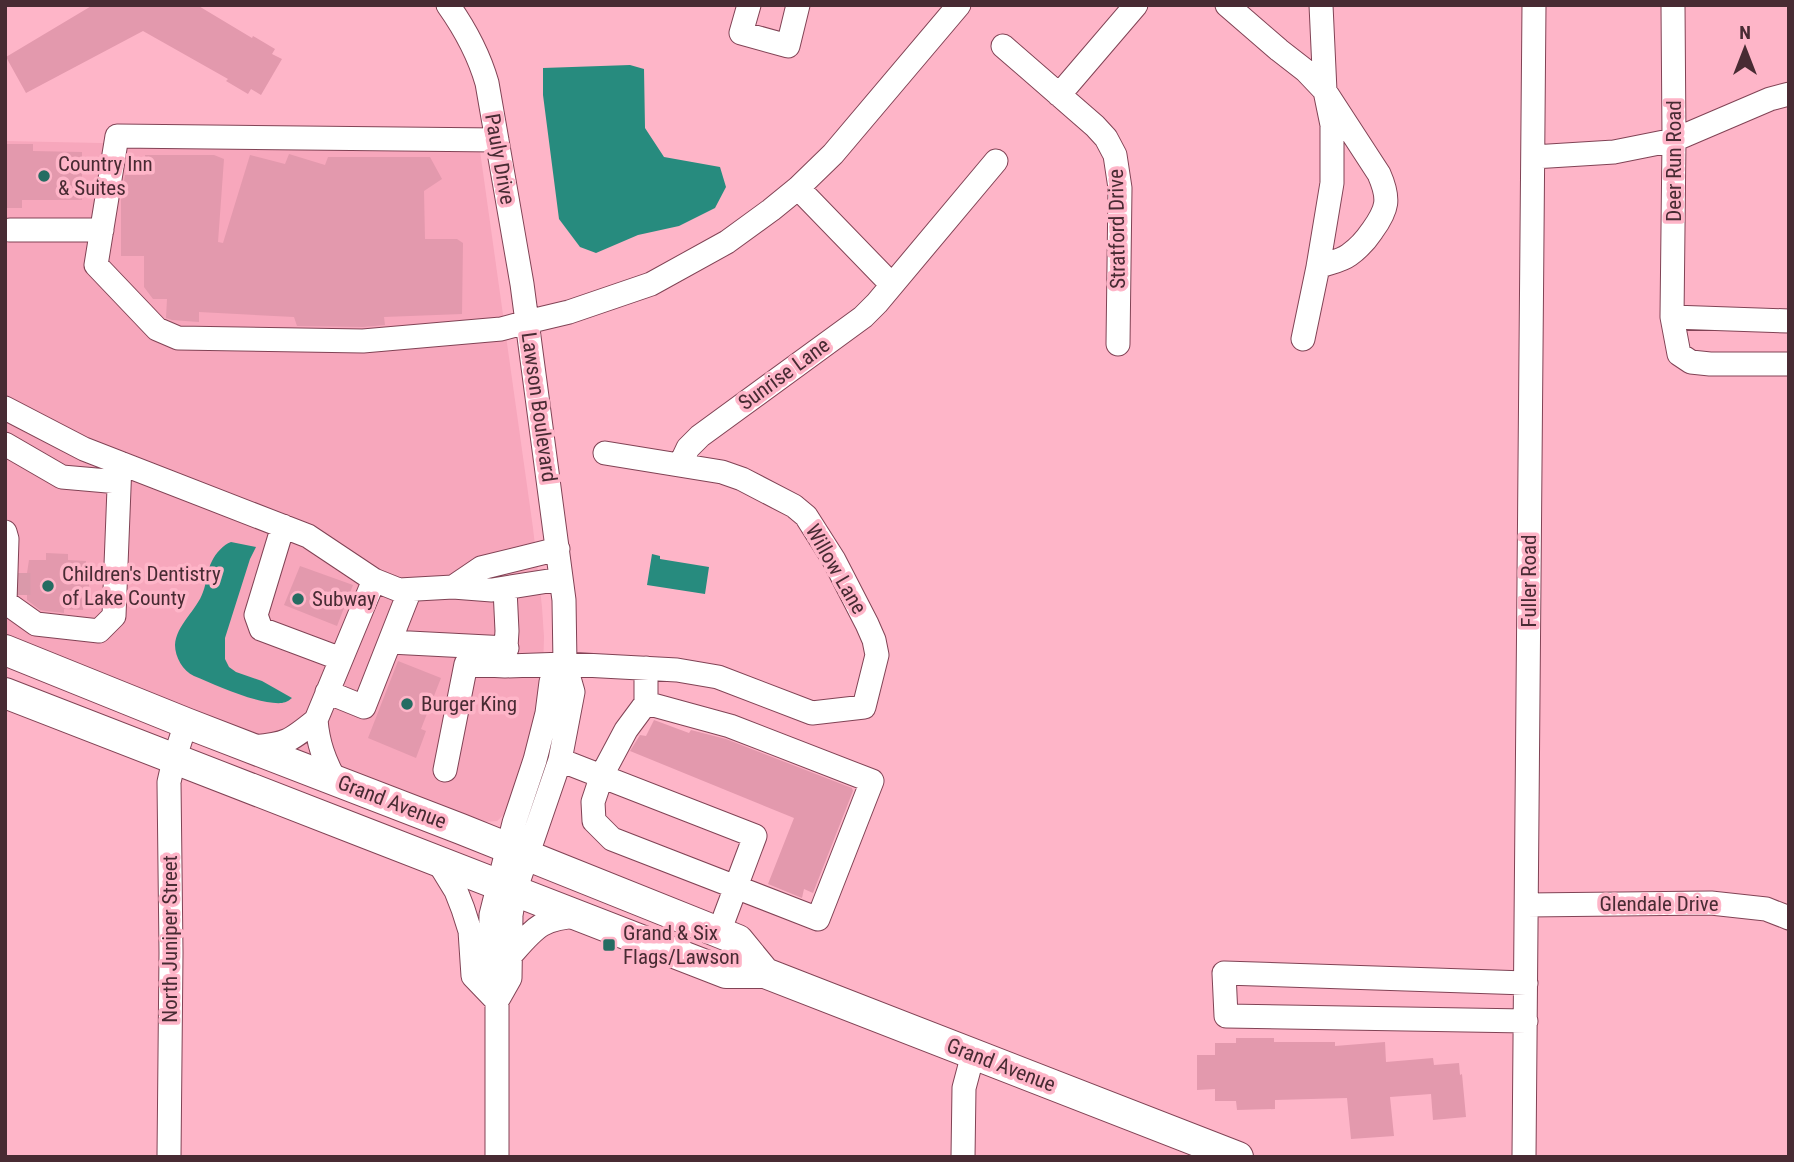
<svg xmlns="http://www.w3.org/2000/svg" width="1794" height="1162" font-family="'Roboto Condensed',sans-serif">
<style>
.built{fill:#f7a7bc}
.water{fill:#278b7e}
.building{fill:#e399ad}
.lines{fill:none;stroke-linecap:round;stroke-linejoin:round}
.minor-tunnel{stroke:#da99aa;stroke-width:23;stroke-dasharray:23 11;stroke-linecap:butt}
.minor-casing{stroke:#814355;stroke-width:25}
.major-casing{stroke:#814355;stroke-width:32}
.minor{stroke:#fff;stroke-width:23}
.major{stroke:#fff;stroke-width:30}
.poi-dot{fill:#256c62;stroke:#feb5c8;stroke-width:2.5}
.labels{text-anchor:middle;stroke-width:7;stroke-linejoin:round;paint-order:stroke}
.street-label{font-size:21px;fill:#482b33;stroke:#feb5c8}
.poi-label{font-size:21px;fill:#482b33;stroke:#feb5c8;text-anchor:start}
</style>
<rect width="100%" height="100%" fill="#feb5c8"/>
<!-- built -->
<path class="built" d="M5,141l475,10 53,377 9,79 2,30 -1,35 -15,81 -21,59 -10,9 -14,1 -24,-8 -454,-178z"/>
<!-- water -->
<path class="water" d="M630,65l14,4 1,59 19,29 56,10 6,20 -11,21 -36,18 -41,9 -42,18 -16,-6 -21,-28 -16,-124v-27z
M231,542l25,5 -6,12 -25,79v21l4,8 7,5 26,9 30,17c-4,3 -5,4 -10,5 -24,2 -66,-18 -88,-27 -11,-5 -19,-19 -19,-31 1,-20 22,-35 28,-53 4,-10 4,-22 9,-31 4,-8 11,-16 19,-19z
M652,554l8,2v3l49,8 -4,27 -58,-9z"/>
<!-- building -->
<path class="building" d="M93,5h104l55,33 1,-2 22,13 -3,5 10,5 -21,36 -10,-6 -3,5 -22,-13 2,-2 -85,-48 -117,62 -20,-36z
M5,144h28v7l49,1v48h-60v8h-17z
M289,154l36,11 3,-8h102l12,22 -18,12 1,48h32l6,4 -1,71 -78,3 1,8 -22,2 -66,-1 -3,-9 -95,-5v10l-27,-2 -6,-2 1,-19h-14l-9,-12v-31h-23v-57l4,-24h20v-20h69l10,4 -6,83 5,1 27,-88 35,9z
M46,553l22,1v6l18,1 -1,16h4v18h-5l-1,15 -19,-1v4l-18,-2 -6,-1 -13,-10v-5h-8l1,-22h7l2,-13h17z
M300,566l53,19 -16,41 -53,-21z
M398,661l43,17 -20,51 5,2 -10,27 -48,-20z
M654,720l35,13 2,-3 35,9 126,49 1,3 -40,102 -9,-4 -2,9 -34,-14 26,-66 -164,-67 10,-16 6,1z
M1236,1038h38v4h61v4l50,-4 1,20 47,-4 1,7 25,-2 1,12 2,-1 4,43 -33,3 -2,-26 -41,3 4,39 -43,3 -4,-41 -72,2v9l-38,1 -1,-9h-21v-12l-18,1v-35h18v-12h21z"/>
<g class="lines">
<!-- minor-tunnel -->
<path class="minor-tunnel" d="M19,595v-22"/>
<defs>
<path id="minor" d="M448,5c17,24 31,50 39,78l35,201 42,316 1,64 8,28 -13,68 -45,131 -4,24 -1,63 -13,23
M749,5l-8,28 47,13 10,-41
M1227,5l52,45 27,21 19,20 7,34v58l-14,84
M1003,46l92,80 11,12 9,17 5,33 -2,156
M1059,95l77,-90
M497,140l-380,-4 -21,129 61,64 21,9 185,3 138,-12 26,-7 42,-10 82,-28 76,-42 44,-32 27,-22 35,-34 126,-149
M1533,157l81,-5 60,-12 96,-41 19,-5
M798,188l94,97
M10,230h92
M1672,317l2,-177 -1,-135
M1789,321l-117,-4 7,37 12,8 19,2h79
M1303,339l15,-72c10,-4 23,-6 31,-12 10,-7 17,-15 23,-24 16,-22 18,-32 7,-57l-54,-83 -4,-86
M5,408l79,41 224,87 66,44 25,10 54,-3 39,3 69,-11
M5,444l57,33 57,5
M680,465l8,-17 12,-12 163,-119 14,-14 119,-142
M283,526l-27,89 5,14 80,30
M5,532l2,7 -2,63 31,22 63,7 15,-15 6,-153
M453,587l28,-19 77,-19
M390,642l117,6
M505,663l2,-32 -2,-42
M327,692l37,15 46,-117
M646,703l84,23 142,55 -54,138 -206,-80 -18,-18 -1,-19 9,-27 24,-45 20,-27v-35
M253,747c34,-3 37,-6 63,-27
M560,760l195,76 -36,96
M445,770l21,-106 39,2 60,-2 112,6 41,7 94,36 52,-6 13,-52 -3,-15 -7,-16 -33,-64 -28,-44 -12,-10 -52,-27 -20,-7 -117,-19
M335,780c-11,-20 -17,-37 -19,-60l58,-140
M437,860l19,31 7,18 7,22 3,45 24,25
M1527,905l184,-2 55,6 23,9
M511,955c24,-27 30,-37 68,-39
M1526,1021l-300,-5 -2,-43 302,10
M169,1157l2,-204 -2,-171 5,-22 12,-37
M497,1157v-156l-7,-29 1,-57 23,-92 21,-63 12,-47 4,-31 14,-18
M963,1157l1,-69 9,-34
M1524,1157l10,-1152"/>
<path id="major" d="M5,650l181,73 275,106 277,111 27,33
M5,693c240,95 481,185 721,280h39l473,184"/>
</defs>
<!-- minor casing -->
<use href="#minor" class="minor-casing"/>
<!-- major casing -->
<use href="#major" class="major-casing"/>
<!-- minor -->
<use href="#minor" class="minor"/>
<!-- major -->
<use href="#major" class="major"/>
</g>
<!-- markers -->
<g class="poi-dot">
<circle cx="44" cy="176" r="7"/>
<circle cx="48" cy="586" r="7"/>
<circle cx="298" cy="599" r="7"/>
<circle cx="407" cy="704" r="7"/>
<rect x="602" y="938" width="14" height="14" rx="3.5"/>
</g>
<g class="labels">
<!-- street labels -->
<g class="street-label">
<text transform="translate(500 159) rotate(80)" y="7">Pauly Drive</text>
<text transform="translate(1674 161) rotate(-90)" y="7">Deer Run Road</text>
<text transform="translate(1117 229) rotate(-91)" y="7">Stratford Drive</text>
<text transform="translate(784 374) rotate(-36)" y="7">Sunrise Lane</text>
<text transform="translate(539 407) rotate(82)" y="7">Lawson Boulevard</text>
<text transform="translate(836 569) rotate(60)" y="7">Willow Lane</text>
<text transform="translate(1529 581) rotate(-90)" y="7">Fuller Road</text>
<text transform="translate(392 802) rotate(21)" y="7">Grand Avenue</text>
<text x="1659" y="911">Glendale Drive</text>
<text transform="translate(170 939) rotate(-90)" y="7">North Juniper Street</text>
<text transform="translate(1001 1065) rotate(21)" y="7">Grand Avenue</text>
</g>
<!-- poi labels -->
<g class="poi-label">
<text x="58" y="171">Country Inn<tspan x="58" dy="24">&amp; Suites</tspan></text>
<text x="62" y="581">Children's Dentistry<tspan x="62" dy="24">of Lake County</tspan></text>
<text x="312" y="606">Subway</text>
<text x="421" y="711">Burger King</text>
<text x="623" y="940">Grand &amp; Six<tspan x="623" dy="24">Flags/Lawson</tspan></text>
</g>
</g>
<!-- border -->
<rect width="1794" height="1162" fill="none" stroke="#482b33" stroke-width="14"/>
<!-- north arrow -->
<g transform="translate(1745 49)" stroke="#feb5c8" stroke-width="5" paint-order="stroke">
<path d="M0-5L12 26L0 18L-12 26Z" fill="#482b33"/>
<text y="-10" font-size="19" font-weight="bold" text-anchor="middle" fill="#482b33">N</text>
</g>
</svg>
